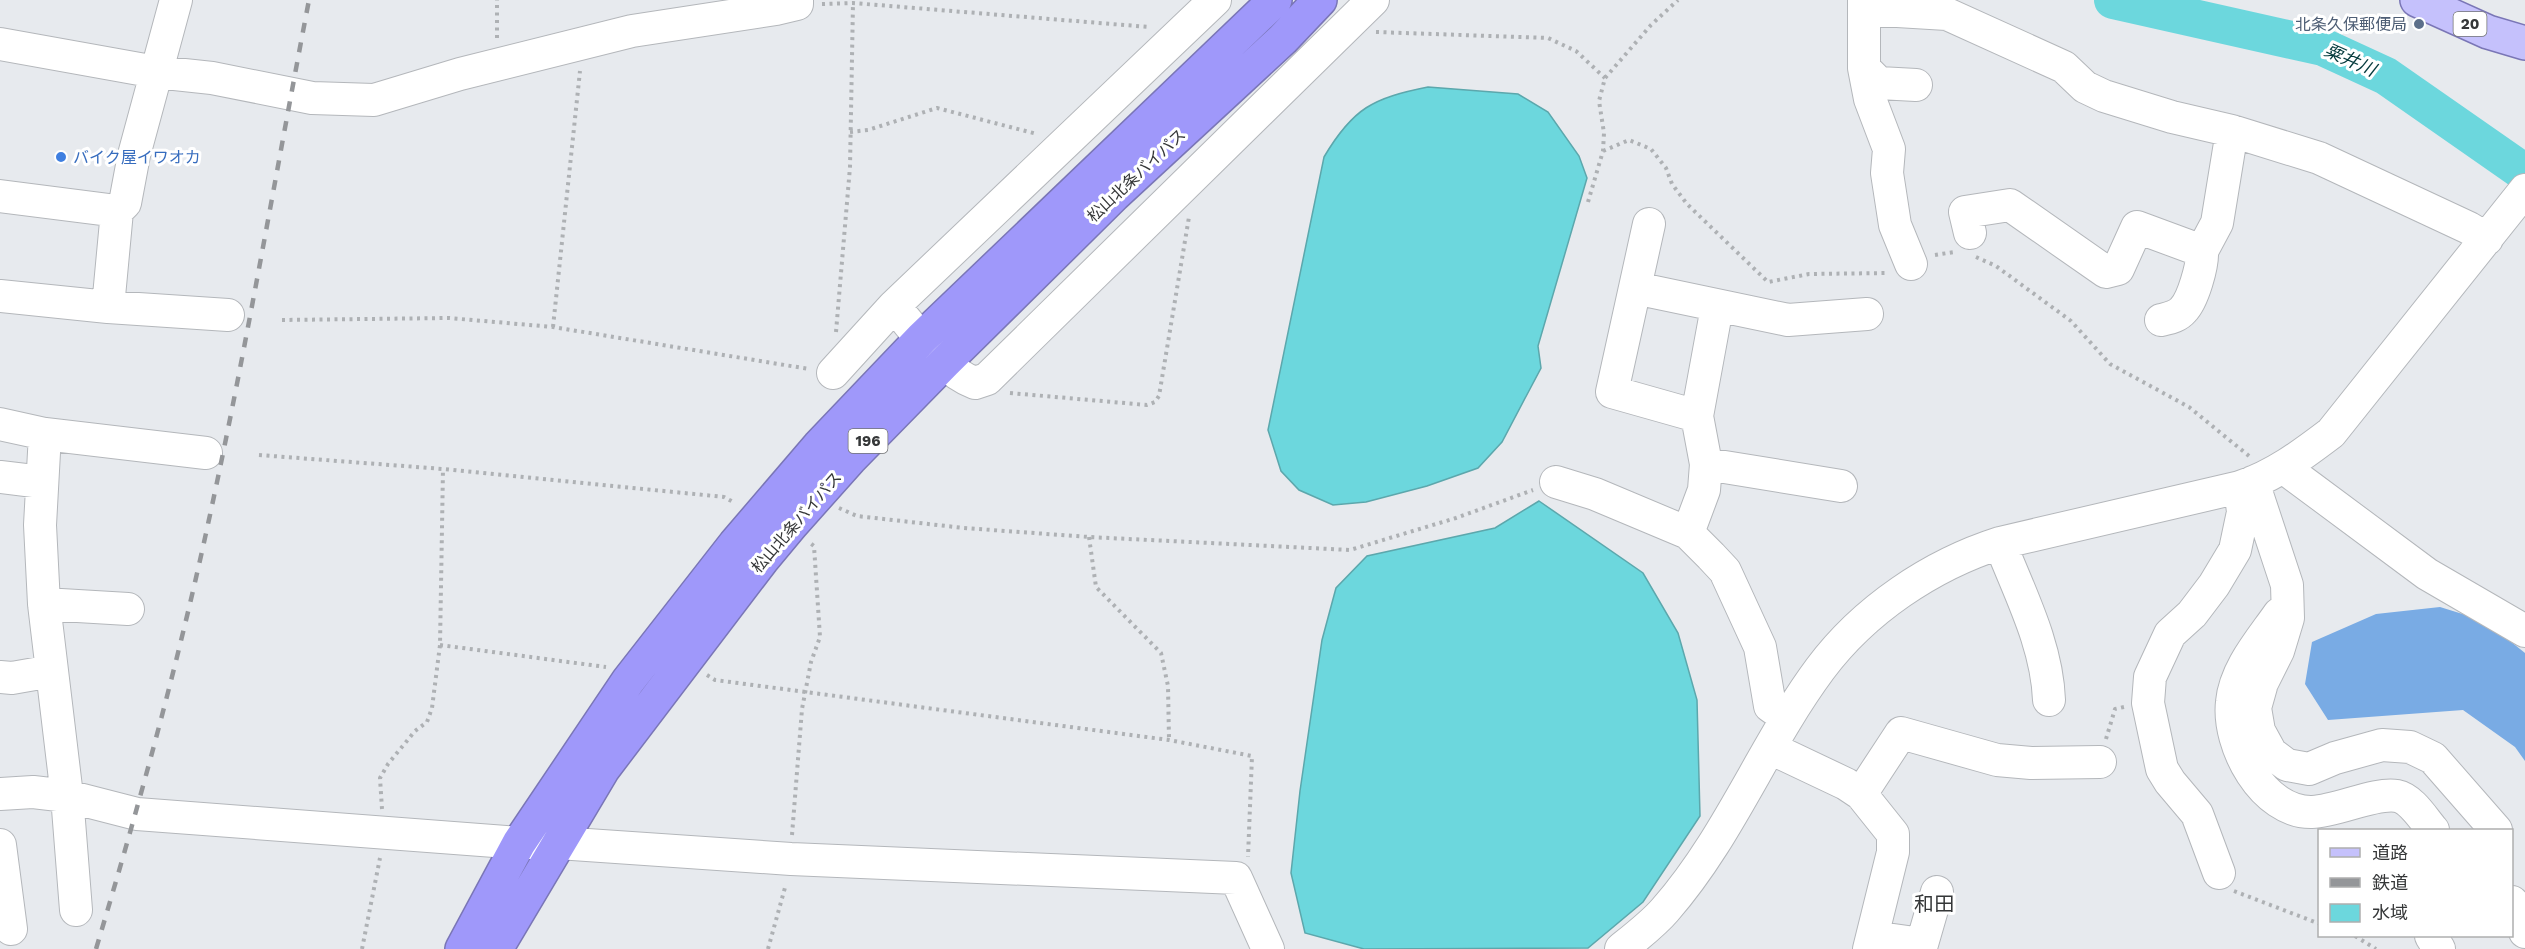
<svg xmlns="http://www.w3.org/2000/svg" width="2525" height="949" font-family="'Work Sans','Noto Sans JP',sans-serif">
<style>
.forest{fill:#79abe4}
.water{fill:#6cd7dd;stroke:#5ca7ac;stroke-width:1.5}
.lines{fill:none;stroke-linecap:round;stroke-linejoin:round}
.river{stroke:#6cd7dd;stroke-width:38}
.minor-casing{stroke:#b4b7bb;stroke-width:34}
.major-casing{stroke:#7a76b6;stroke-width:36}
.highway-casing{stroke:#7a76b6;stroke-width:36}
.path{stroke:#aeb1b4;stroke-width:4;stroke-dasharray:3 4.5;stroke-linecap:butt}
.minor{stroke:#fff;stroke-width:32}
.major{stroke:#c5c1fc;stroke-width:33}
.highway{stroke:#9f98fa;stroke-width:33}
.rail{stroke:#949699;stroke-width:4.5;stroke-dasharray:10 10;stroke-linecap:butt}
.service-dot{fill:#5c6f8a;stroke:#fff;stroke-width:2}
.shop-dot{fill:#3f7fe0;stroke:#fff;stroke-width:2}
.labels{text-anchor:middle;stroke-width:6;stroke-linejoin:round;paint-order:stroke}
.shield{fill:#fff;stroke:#727374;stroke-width:1.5}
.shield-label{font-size:15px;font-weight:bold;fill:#353738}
.service-label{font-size:16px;fill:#4e5e75;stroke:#fff;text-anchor:end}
.shop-label{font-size:16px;fill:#366cbe;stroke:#fff;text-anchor:start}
.street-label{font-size:16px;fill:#353738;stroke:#fff}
.water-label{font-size:18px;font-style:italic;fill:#043a3c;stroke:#fff}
.quarter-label{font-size:20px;fill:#353738;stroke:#fff}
</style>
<rect width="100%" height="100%" fill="#e7eaee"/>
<!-- forest -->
<path class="forest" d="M2440,607l45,14 40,32v108l-10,-14 -52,-37 -135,10 -23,-36 7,-42 64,-28z"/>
<!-- water -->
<path class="water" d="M1428,87l90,7 30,18 31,44 8,22 -49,168 3,22 -39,74 -24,26 -51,18 -61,16 -33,3 -34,-15 -18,-19 -13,-41 56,-273c29,-49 49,-59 104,-70z
M1539,501l104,72 35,60 19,67 3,116 -57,86 -55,46 -224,1 -59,-16 -14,-60 9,-82 22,-151 14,-52 31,-32 128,-28z"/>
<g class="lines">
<!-- river -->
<path class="river" d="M2113,0l210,47 63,29 139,97"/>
<defs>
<path id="minor" d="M1864,0v68l6,31 19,50 -2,24 8,52 16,39
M1864,9l83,5 117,53 21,20 19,9 68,21 60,14 87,27 150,70 18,11
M0,44l156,28 56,6 100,20 62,2 86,-26 172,-43 144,-22 21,-5v-4
M1864,68l15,15 37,2
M0,196l117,15 8,-8 9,-48 42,-155
M1649,224l-37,168 85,24 9,48 -2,26 -16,43
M1970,233l-5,-21 45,-7 96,67 12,-3 19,-42 65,24 15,-28 15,-92
M1635,288l153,32 79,-6
M0,296l108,11 120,8
M894,306c23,26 48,65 81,77l12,-4 386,-379
M108,307l9,-96
M2161,320c8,-2 16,-3 22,-10 10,-10 20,-45 19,-59
M833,373l61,-67 321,-306
M1697,416l20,-109
M0,424l45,10 161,19
M45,434l-5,91 4,79 23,192 9,114
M1706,464l135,22
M2283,467l144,107 98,57
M0,477l42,5
M1556,482l39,12 93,39 23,23 14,15 35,76 10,59 17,12
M2253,482l34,103 1,33 -10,33 -16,32 -7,25 4,23 12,22 16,12 22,4 26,-11 47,-13 28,2 23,11 63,72
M2000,543c20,51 47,102 49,157
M44,604l84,5
M2279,614c-18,26 -44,55 -47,88 -5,43 31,111 80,110 26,-1 63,-20 85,-16 15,3 27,24 36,34
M0,677l12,1 40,-7
M1770,748l76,36 15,10 32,40v18l-24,97
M0,794l33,-2 34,4 70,18 382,29h39l233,16 445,19 32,71
M1861,794l40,-61 96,27 34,3 69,-1
M0,845l11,84
M2219,873l-22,-59 -27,-32 -8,-13 -14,-66 2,-26 20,-43 22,-20 22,-29 21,-35 8,-38 -3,-25
M2512,902l13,30
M2431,936l8,13
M1872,937l50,7 15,-52
M1621,949c15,-12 32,-25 44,-39 64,-73 98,-164 155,-241 44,-59 111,-104 180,-126l240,-56c34,-11 62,-32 91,-54l194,-243"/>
<path id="major" d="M2417,0l71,32 37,11"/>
<path id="highway" d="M462,949l57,-106 109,-162 107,-137 84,-98 103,-108 353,-338
M496,949l107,-180 159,-209 30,-36 58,-65 95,-97 169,-167 169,-156 37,-39"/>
</defs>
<!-- minor casing -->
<use href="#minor" class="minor-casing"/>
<!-- major casing -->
<use href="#major" class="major-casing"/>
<!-- highway casing -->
<use href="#highway" class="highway-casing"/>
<!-- path -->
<path class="path" d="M822,4l31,-1 296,24
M1376,32l172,6 28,13 29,27
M497,38v-38
M850,132l18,-2 69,-22 100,26
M1603,151l26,-11 22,9 15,19 6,16 15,20 81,78 41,-8 80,-1
M1588,202l15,-51 1,-18 -5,-32 6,-23 46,-53 27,-25
M1935,255l19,-3
M1976,257l20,9 75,55 39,43 79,43 60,49
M282,320l167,-2 104,9 256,42
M553,327l27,-256
M836,332l14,-165 3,-164
M1010,393l137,12 8,-3 4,-6 30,-179
M259,455l184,14 281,28 11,6
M839,508l18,8 107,12 125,9 261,13 106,-32 77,-28
M1089,537l7,50 65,66 7,33 1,53
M440,645l166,22
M707,675l8,5 454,60 83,16 -4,101
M2106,739l9,-30 9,-2
M382,809l-2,-31 8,-14 27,-33 12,-9 5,-14 8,-63 3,-176
M792,835l10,-126 9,-47 9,-25 -6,-91 -5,-4
M2234,891l86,33
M2355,936l21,13
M362,949l18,-91
M768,949l18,-65"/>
<!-- minor -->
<use href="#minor" class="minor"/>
<!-- major -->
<use href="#major" class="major"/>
<!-- highway -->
<use href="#highway" class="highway"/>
<!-- rail -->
<path class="rail" d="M96,949c35,-117 68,-235 96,-354 46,-197 79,-397 117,-595"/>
</g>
<!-- markers -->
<circle class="service-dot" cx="2419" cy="24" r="6"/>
<circle class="shop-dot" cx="61" cy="157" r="6"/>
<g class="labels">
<!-- shield labels -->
<g class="shield">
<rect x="2453.5" y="12" width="33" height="24" rx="4.5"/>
<rect x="848.5" y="429" width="39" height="24" rx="4.5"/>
</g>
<g class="shield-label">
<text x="2470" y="29">20</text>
<text x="868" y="446">196</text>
</g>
<!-- service labels -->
<g class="service-label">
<text x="2407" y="30">北条久保郵便局</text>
</g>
<!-- shop labels -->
<g class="shop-label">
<text x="73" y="163">バイク屋イワオカ</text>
</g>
<!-- street labels -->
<g class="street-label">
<text transform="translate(1136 175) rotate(-43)" y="6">松山北条バイパス</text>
<text transform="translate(796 522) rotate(-49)" y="6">松山北条バイパス</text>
</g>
<!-- water labels -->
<g class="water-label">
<text transform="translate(2350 60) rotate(24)" y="6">粟井川</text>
</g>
<!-- quarter labels -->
<g class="quarter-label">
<text x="1934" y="911">和田</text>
</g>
</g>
<!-- legend -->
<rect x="2318" y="829" width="195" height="108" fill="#ffffff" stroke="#aeafaf" stroke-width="1.5"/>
<rect x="2330" y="848" width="30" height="9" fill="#c5c1fc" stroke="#aeafaf" stroke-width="1.5"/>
<text x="2372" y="859" font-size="18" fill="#353738">道路</text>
<rect x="2330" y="878" width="30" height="9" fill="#949699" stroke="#aeafaf" stroke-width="1.5"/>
<text x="2372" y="889" font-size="18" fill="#353738">鉄道</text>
<rect x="2330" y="904" width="30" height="18" fill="#6cd7dd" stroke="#aeafaf" stroke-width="1.5"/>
<text x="2372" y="919" font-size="18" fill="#353738">水域</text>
</svg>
